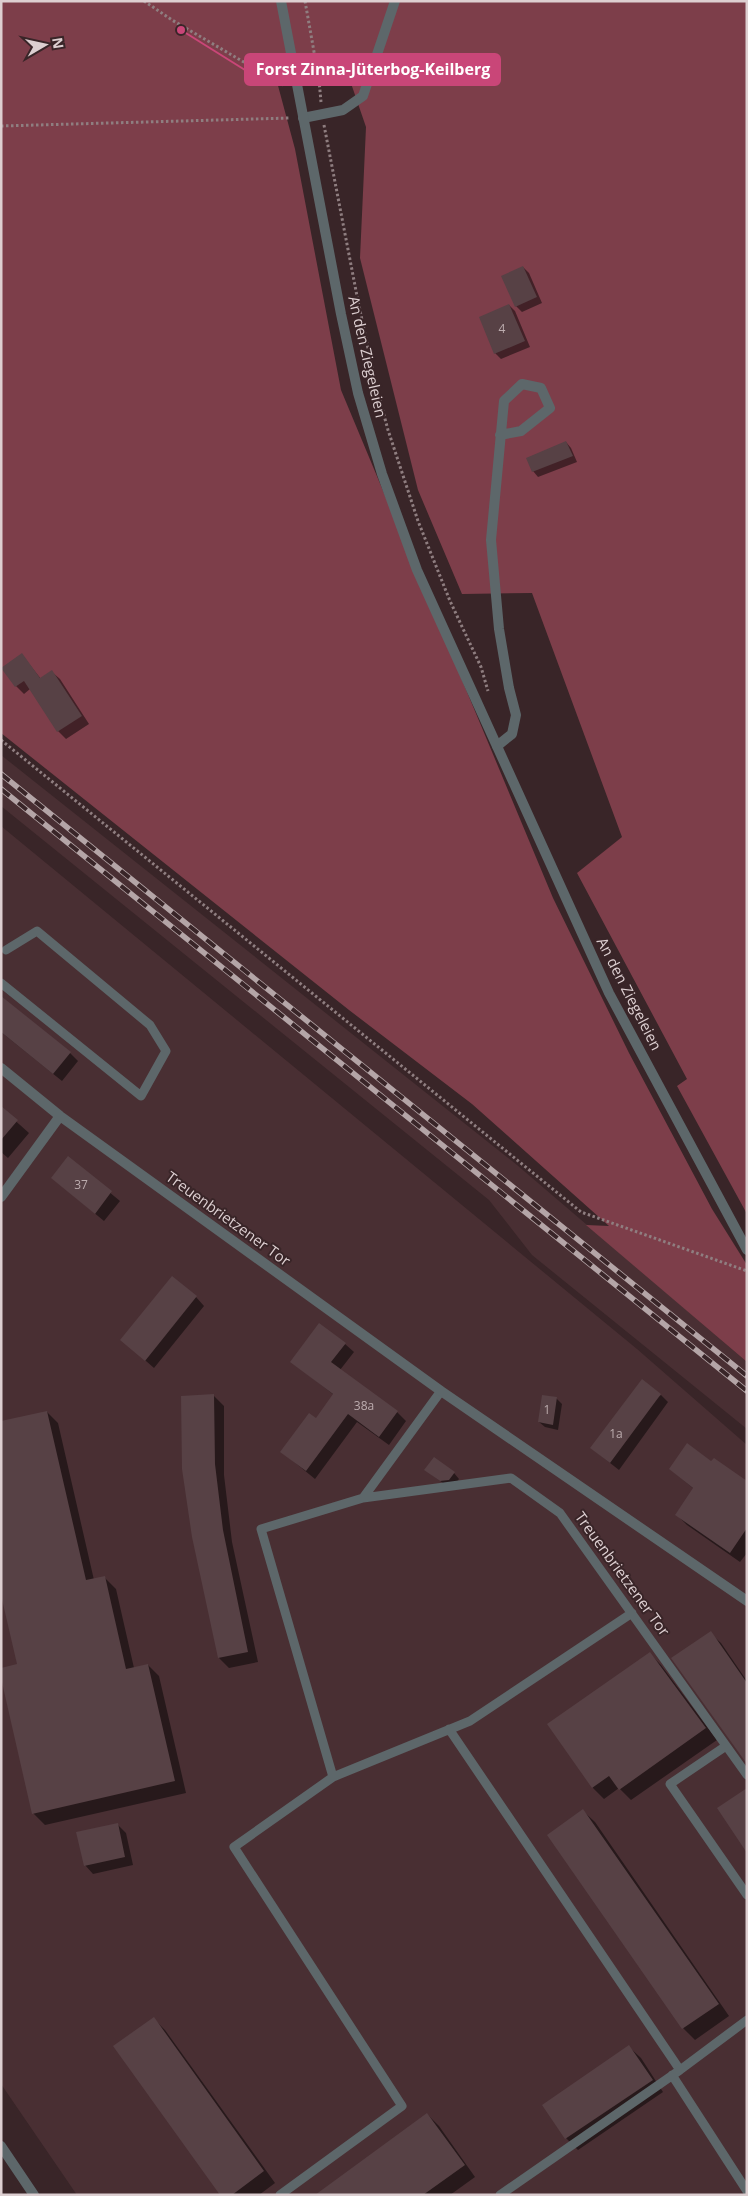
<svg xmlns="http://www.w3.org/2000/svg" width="748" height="2196" font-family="'Open Sans',sans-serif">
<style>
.built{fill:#492f33}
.green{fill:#7d3e4a}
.shadow{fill:#0007}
.building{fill:#574145}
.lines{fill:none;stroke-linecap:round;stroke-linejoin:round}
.path{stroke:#8f7e80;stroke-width:3;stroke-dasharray:2.5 2.5;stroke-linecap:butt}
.service{stroke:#5d676a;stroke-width:9}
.minor{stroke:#5d676a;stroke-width:10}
.tertiary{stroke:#5d676a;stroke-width:10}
.rail-casing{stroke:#b4a5a7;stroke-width:5.5}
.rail{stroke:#392528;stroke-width:4;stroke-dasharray:11;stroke-linecap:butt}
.labels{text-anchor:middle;stroke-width:4;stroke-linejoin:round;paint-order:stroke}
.number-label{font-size:12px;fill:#bcacae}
.street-label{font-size:15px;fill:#ddcfd1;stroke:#392528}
.leader{fill:none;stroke:#c94678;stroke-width:2}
.callout-dot{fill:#c94678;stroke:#392528;stroke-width:2}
.callout{fill:#c94678;stroke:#c94678;stroke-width:2}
.callout-label{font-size:16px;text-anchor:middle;font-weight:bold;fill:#fff}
</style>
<rect width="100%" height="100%" fill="#392528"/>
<!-- built -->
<path class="built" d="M1,755l516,410 230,197v67l-215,-174 -43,-55 -488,-394z
M1,826l636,523 110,96v750h-670l-76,-111z"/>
<!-- green -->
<path class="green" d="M1,1h746v1213l-70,-128 10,-7 -110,-206 45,-36 -90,-244 -70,1 -44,-104 -58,-232 6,-131 -23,-67 -70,7 22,82 46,241 212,508 76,155 83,156 35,56v97l-161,-137 23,1 -137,-122 -123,-94 -348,-277z"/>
<!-- shadow -->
<path class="shadow" d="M523,267l6,6 13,30 -20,9 -6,-6z
M509,305l6,6 15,36 -29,12 -6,-6z
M566,442l5,6 6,14 -39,15 -5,-6z
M22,655l19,24 11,-7 8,7 29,45 -23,15 -8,-8 -28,-42 -6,5 -8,-8z
M1,1032l69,21 8,8 -16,20z
M1,1108l28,25 -21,25 -7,-6z
M68,1158l52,43 -16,20 -52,-43z
M196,1297l8,9 -50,62 -32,-28z
M345,1344l9,8 -14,18 57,42 9,9 -17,24 -32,-23 -42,57 -33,-27 34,-32 18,-25 -42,-33z
M213,1395l11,11v69l8,67 26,120 -29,6 -10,-10 -26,-121z
M661,1395l7,7 -49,68 -28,-22z
M556,1398l6,6 -4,26 -13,-3 -6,-5z
M47,1412l11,11 36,157 11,-2 11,11 18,79 14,-3 11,11 27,117 -141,32 -12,-12 -14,-148z
M712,1463l35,20v70l-7,9 -53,-37 -11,-11 18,-25 -24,-20z
M454,1473l5,6 -5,6 -7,1 -15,-11z
M710,1633l11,10 26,38v81z
M650,1654l11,11 56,75 -86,60 -12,-12 -15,11 -11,-11 -44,-64z
M583,1811l12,11 134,194 -34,24 -12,-12 -134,-193z
M117,1824l9,9 7,32 -40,9 -8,-9z
M154,2019l11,11 110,153 -16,12h-38z
M629,2047l12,11 22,34 -85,58 -12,-12z
M427,2114l12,12 36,51 -25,18h-133z"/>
<!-- building -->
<path class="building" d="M523,266l14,31 -22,10 -14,-31z
M509,304l16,37 -31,13 -15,-37z
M566,441l7,15 -41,16 -6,-14z
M22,653l18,25 12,-8 30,46 -25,16 -33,-51 -9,6 -14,-19z
M1,996l70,56 -18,22 -52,-42z
M1,1106l17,14 -17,20z
M68,1156l44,35 -17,23 -44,-36z
M172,1276l25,20 -52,65 -25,-21z
M319,1323l27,20 -15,19 67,49 -19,26 -31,-23 -42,57 -26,-19 29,-39 7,5 17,-24 -43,-32z
M642,1379l19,15 -51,69 -20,-15z
M214,1394l1,70 8,66 25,122 -30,6 -26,-121 -10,-68 -1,-73z
M542,1395l15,2 -4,28 -15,-3z
M47,1411l39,169 19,-4 21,93 22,-5 27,117 -143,33 -31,-136v-10l16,-4 -16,-69v-174z
M687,1443l24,18 3,-3 33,23v47l-17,25 -55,-38 18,-27 -24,-19z
M434,1457l21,15 -6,8 -9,1 -16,-11z
M711,1631l36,52v81l-76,-106z
M650,1652l56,76 -87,62 -10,-14 -17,12 -45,-64z
M747,1788v65l-30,-45z
M583,1809l136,195 -37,25 -135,-194z
M118,1823l7,34 -41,9 -8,-34z
M154,2017l110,154 -32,24h-12l-107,-149z
M629,2045l24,35 -88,59 -23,-34z
M427,2113l38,52 -42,30h-108z"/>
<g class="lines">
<!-- path -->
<path class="path" d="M144,1l28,19 111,65
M305,1l14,79 2,22
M324,125l33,171 18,86 13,48 30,91 32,80 31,66 7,24
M1,126l289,-8
M1,740l580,472 166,59"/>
<!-- service -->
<path class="service" d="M1,983l140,113 25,-45 -16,-26 -113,-94 -31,19
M363,1498l78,-107
M449,1729l231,341
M726,1746l-56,38 77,111
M333,1777l-72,-248 102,-31 148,-20 49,35 187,262
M672,2075l75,116
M280,2195l122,-89 -168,-259 99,-70 137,-56 162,-108
M500,2195l180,-125 67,-50"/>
<!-- minor -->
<path class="minor" d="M303,118l40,-8 20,-14 32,-95
M497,746l15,-12 4,-19 -7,-27 -10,-59 -8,-89 13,-139 18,-17 19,4 9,20 -29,23 -21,4
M1,1068l59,48 381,275 306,210
M1,1197l59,-81
M1,2146l33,49"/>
<!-- tertiary -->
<path class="tertiary" d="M281,1l60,313 17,79 24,81 35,96 192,423 138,257"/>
<defs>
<path id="rail" d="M1,774l746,602
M1,789l746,602"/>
</defs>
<!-- rail casing -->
<use href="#rail" class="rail-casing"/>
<!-- rail -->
<use href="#rail" class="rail"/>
</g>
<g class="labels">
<!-- number labels -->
<g class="number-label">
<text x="502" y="333">4</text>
<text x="81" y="1189">37</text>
<text x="364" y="1410">38a</text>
<text x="547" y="1414">1</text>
<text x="616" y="1438">1a</text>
</g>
<!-- street labels -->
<g class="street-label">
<text transform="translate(367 357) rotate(77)" y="5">An den Ziegeleien</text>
<text transform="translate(629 994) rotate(63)" y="5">An den Ziegeleien</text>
<text transform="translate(228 1219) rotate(36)" y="5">Treuenbrietzener Tor</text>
<text transform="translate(622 1574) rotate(54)" y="5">Treuenbrietzener Tor</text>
</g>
</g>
<!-- callouts -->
<path class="leader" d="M181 30L245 70"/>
<circle class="callout-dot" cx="181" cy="30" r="5"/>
<rect class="callout" x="245" y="54" width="255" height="31" rx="5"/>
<g class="callout-label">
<text x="373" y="75">Forst Zinna-Jüterbog-Keilberg</text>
</g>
<!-- border -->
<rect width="748" height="2196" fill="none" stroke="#ddcfd1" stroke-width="5"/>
<!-- north arrow -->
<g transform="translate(45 45) rotate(81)" stroke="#392528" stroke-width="4" paint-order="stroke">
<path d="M0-4L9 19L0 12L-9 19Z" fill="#ddcfd1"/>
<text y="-8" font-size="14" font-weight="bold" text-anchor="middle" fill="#ddcfd1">N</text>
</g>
</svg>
